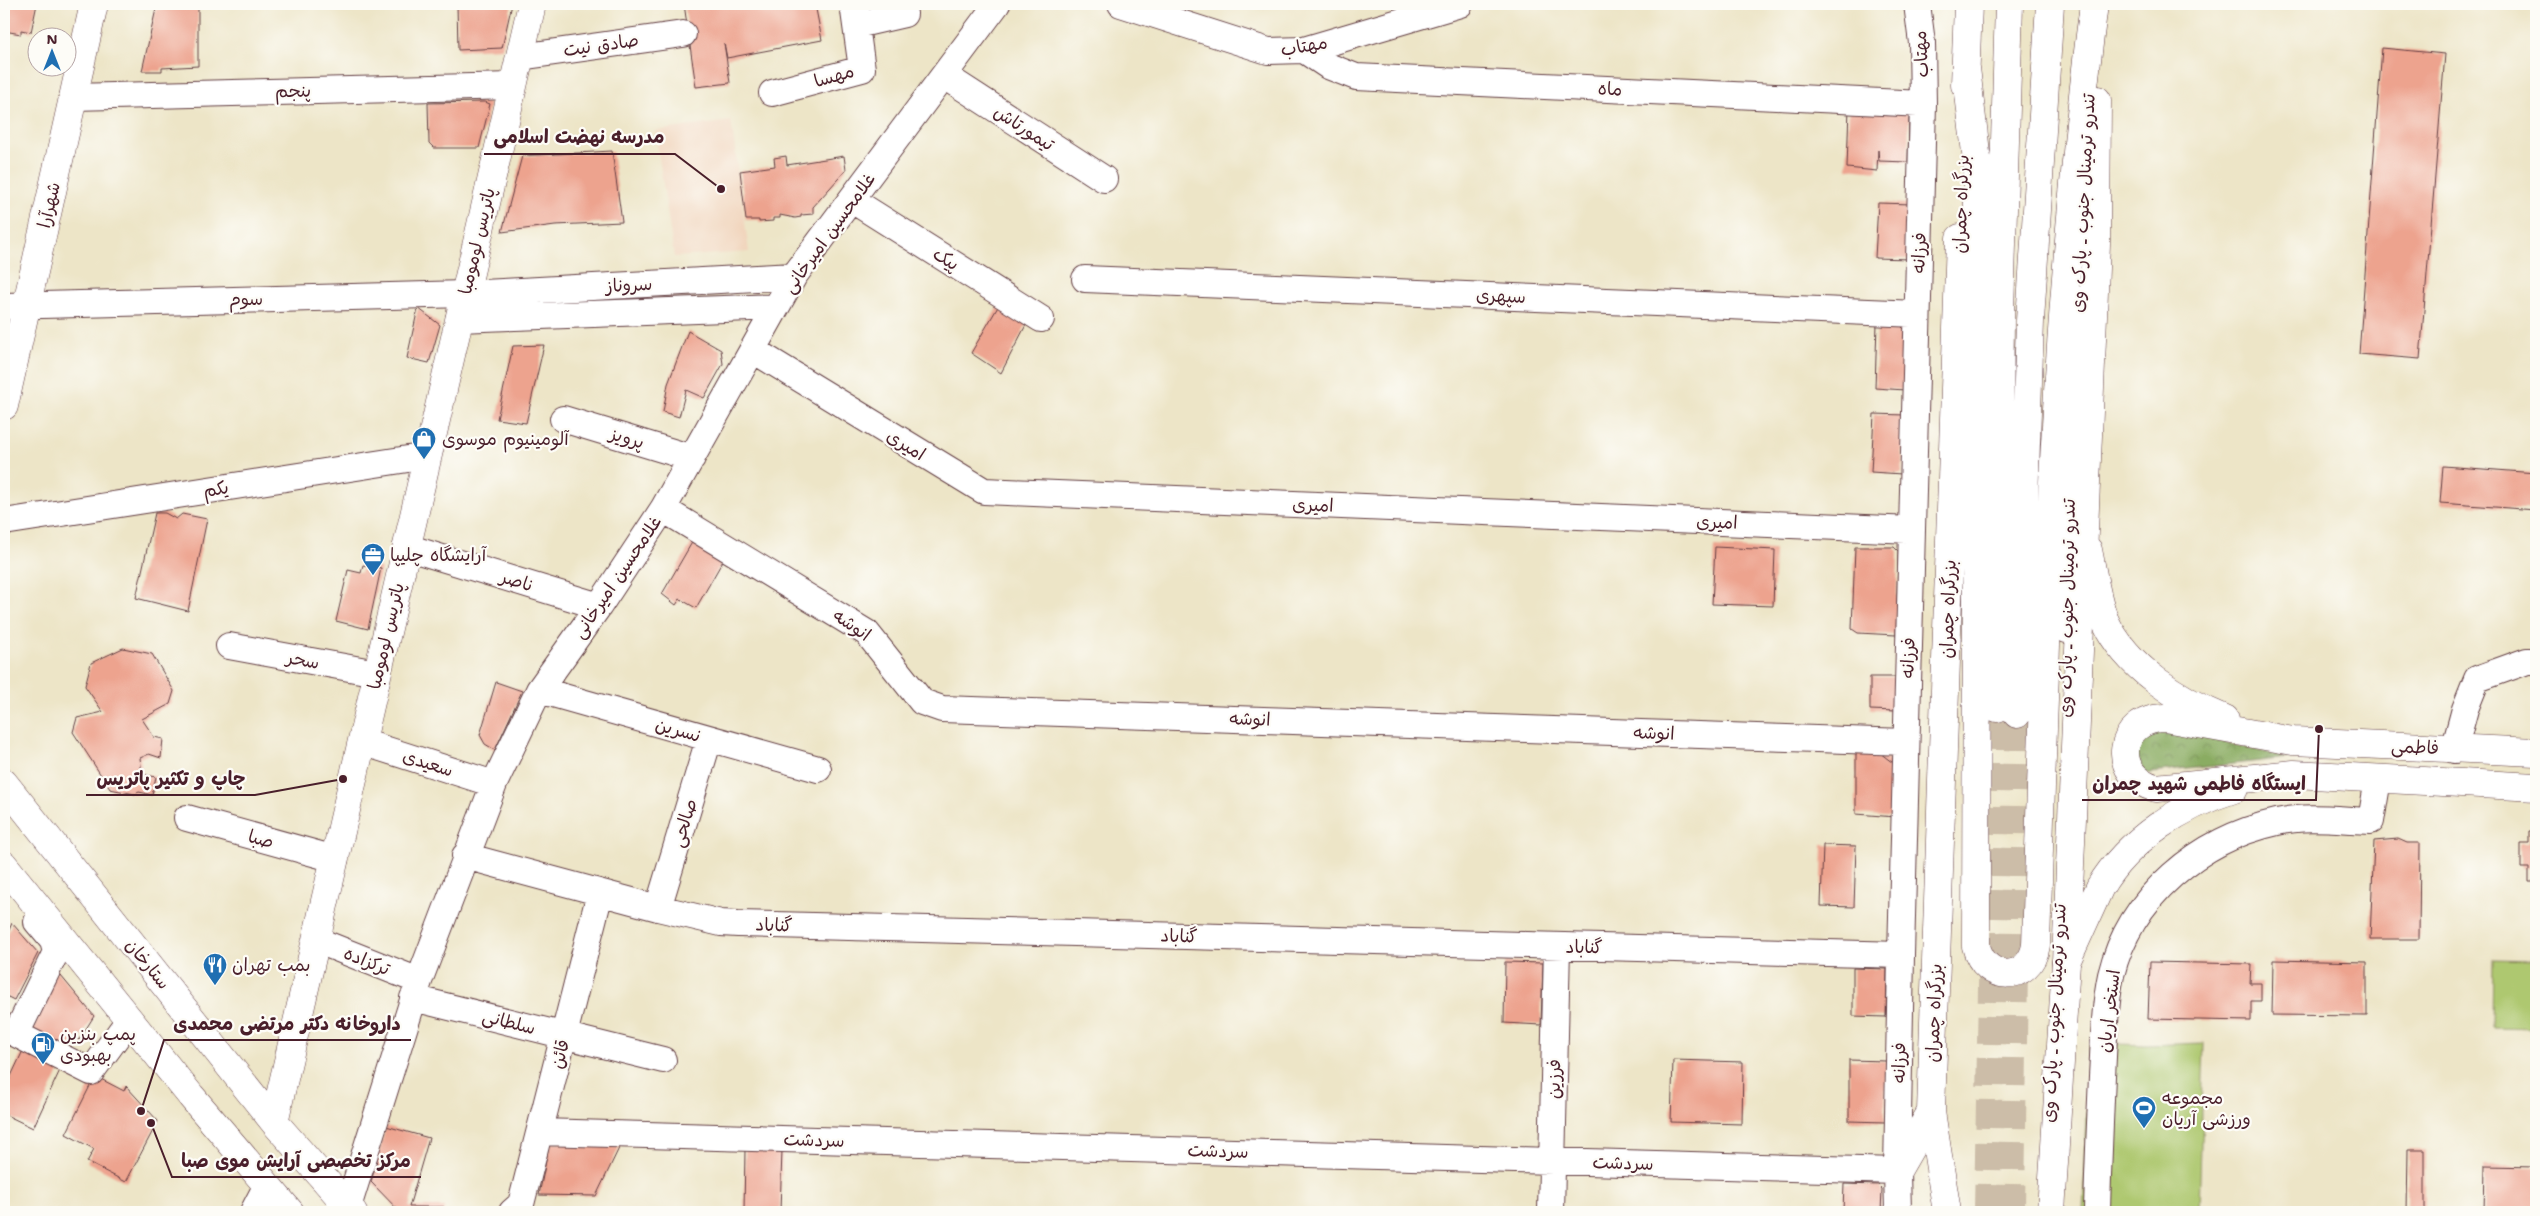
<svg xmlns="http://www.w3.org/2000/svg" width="2540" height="1216" font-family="'Shantell Sans','Playpen Sans Arabic',sans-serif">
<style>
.built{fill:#f1d5bd}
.green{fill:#aec86f;stroke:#7c744d}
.forest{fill:url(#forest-crowns);stroke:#6a6646}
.building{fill:#eda38e}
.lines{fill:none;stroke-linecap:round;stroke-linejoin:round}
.highway-tunnel{stroke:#ccbda8;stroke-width:28;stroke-dasharray:28 14;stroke-linecap:butt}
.minor-casing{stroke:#623d42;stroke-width:28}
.major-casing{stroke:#623d42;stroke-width:29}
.highway-casing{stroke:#623d42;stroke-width:29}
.minor{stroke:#fff;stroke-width:26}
.major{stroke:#fff;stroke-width:28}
.highway{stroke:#fff;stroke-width:28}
.labels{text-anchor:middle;stroke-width:4.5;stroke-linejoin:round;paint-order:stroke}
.street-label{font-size:18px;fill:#4a1f2b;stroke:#fdfcf7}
.poi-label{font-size:18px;fill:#4a1f2b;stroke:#fdfcf7;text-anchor:start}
.leader{fill:none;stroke:#4a1f2b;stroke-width:2}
.callout-dot{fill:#4a1f2b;stroke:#fdfcf7;stroke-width:2}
.callout-label{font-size:19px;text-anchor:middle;font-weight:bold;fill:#4a1f2b;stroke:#fdfcf7;stroke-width:4.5;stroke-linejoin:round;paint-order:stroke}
</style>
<defs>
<pattern id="forest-crowns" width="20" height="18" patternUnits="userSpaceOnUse" patternTransform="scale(1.25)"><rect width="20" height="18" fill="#8aac62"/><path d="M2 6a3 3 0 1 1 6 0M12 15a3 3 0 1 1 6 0" fill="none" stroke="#738b51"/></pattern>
</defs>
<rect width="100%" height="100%" fill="#fdfcf7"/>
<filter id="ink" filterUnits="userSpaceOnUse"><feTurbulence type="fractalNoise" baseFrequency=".02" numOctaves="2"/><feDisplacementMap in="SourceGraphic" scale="10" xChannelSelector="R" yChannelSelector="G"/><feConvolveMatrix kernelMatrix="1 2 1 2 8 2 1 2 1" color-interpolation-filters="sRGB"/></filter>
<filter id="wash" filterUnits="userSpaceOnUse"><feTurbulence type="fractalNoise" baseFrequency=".0096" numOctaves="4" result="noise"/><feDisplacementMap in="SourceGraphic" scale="20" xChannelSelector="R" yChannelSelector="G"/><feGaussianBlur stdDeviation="1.12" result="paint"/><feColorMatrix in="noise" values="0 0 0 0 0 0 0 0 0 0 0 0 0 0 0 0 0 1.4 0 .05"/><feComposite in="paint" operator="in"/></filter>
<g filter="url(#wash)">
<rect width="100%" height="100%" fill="#ede5c7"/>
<!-- built -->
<path class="built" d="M731,121l18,131 -75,5 -19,-126z"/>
<!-- green -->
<path class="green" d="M2493,959l43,1v68l-44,-1z
M2090,1043l56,2 58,-2 -5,169h-116z"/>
<!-- forest -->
<path class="forest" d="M2147,726l41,7 100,25 -147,16 -11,-34z"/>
<g id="blocks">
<!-- building -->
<path class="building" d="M4,4h33l-6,28 -10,-2v4l-17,-3z
M457,4h55l-10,44 -44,2z
M684,4h131l7,36 -95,18 -3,-15 6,40 -34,4z
M198,8v58l-36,2v3h-20l14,-62z
M2382,48l63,6 -25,305 -61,-5z
M485,102l5,2 -11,44h-45l-5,-5 -1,-40z
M1849,107l56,4 4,6 -1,45 -29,-1 -1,-11 -1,21 -30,-3z
M612,151l10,71 -67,3 -53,7 20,-76z
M786,156l1,9 57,-9 2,14 -33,37v7l-12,1v2l-6,1 -15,-3v3h-7v3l-14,1v-2h-13l-6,-49 35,-5 -1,-8z
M1878,203l33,1 -2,55 -34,-1z
M999,305l28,18 -26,50 -30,-20z
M418,308l22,17 -11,38 -22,-5z
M1877,323l22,1 8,8 -2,58 -30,-2z
M688,331l33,19 2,14 -19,34 -18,-8 -7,27 -16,-5 5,-28z
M544,345l-18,78 -29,-4 16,-73z
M1874,414l30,1 -2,59 -31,-2z
M2443,466l93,7v37l-96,-7z
M155,513h10l11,6 6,-5 25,5 -19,92 -52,-13z
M694,539l31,18 -29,51 -16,-9 -4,6 -14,-11z
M1715,547l60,3 -2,56 -61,-2z
M1855,547h39l4,4 -2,84 -38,-2 -6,-4z
M363,565l18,3 -13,61 -32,-8 12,-51 13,3z
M123,648l29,6 22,37 -4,13 -28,15 12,18 9,2 -2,19 -12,-4 -9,4 2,16 14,3 -4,18 -13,-3 -4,2 -25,-5 -37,-57 4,-14 26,-6 -18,-26 6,-23z
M1870,677h27l-1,34 -26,-1z
M496,682l26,9 -27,59 -10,-6 -5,-9z
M1856,751l24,2 17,13 -1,51 -40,-3z
M2529,831h7v50h-7v-13h-8v-25h8z
M2398,839l9,4h13l-1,96h-49l4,-98z
M1823,845l33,1 -2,61 -33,-1z
M12,923l26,30 -24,47 -10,-5v-53z
M2273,960l94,2v54l-95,-1z
M1505,962l38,1 -2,62 -37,-2z
M2150,962l101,2 -1,19h11v18h-10v20l-103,-2z
M1853,968l34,1 -1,48 -33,-1z
M56,970l38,46 -15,24 -4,-2 -42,90 -29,-14v-23l32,-68z
M1673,1060l70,2 -1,62 -71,-2z
M1849,1060l37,1 -1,61 -36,-1z
M95,1076l29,15 2,-5 32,35 -32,61 -39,-20 7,-13 -28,-15z
M386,1126l43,12 -20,69h35l-1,5h-43l-29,-30z
M553,1142l67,4 -24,50 -57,-1 10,-49z
M745,1149l37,1 -2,62h-36z
M2408,1150h17v62h-18z
M2485,1166l51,1v45h-52z
M1844,1184l34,1 4,4 -1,23h-38z"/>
</g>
</g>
<g filter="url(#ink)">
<use href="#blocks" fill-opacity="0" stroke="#623d42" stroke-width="1"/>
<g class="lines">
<!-- highway-tunnel -->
<path class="highway-tunnel" d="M1988,1212l9,-504
M2011,1212l6,-498"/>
<defs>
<path id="minor" d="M1121,4l147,47 36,-1 156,-46
M856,25l48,-11
M1304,50l24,16 28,11 567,27
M520,57l163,-23
M945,76l159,103
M772,93l90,-24 -9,-65
M73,97l440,-11
M852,200l189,119
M1085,279l832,35
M4,306l461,-12 329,-18
M459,319l317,-12
M753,350l231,141 928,39
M563,419l129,39
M663,509l204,124 55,69 20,7 964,33
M4,522l423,-66
M406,547l193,59
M2067,630l10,-331
M229,646l148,27
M539,690l279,79
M362,742l132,42
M2454,750l11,-41 12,-30 50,-18h9
M187,818l148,41
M465,856l193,52 63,15 17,1 1163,31
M658,908l51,-169
M37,922l16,19 3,11 -40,82 75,38 38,-52
M316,940l103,41
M413,998l250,62
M540,1132l1357,39
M348,1207l71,-226 75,-197 45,-94 60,-84 64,-97 131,-233 203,-272
M253,1212l14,-27
M512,1212l9,-8 79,-311
M1551,1212l6,-266
M1898,1212l-1,-41 4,-216 22,-851 -1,-61 -5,-39
M2097,1212c1,-45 3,-90 5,-136 2,-33 2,-68 9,-101 19,-79 89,-136 166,-153 30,-7 63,-2 94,-1l7,-42"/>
<path id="major" d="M4,406l90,-402
M2088,550c5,23 8,49 17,71 22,47 74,79 120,98
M2536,752l-243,-11 -128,-23c-48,0 -55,58 -9,70l138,-14 242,13
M4,783l270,339 79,90
M4,865l187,231 99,116
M2066,962l34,-75c28,-47 82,-82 134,-98
M274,1122l258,-1118"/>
<path id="highway" d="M1966,68l12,102 -2,776c9,37 54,37 60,-1 10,-314 17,-629 58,-941
M1965,85l3,-81
M1997,708l3,-395 9,-309
M2017,714l13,-393 20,-317
M1897,1171l34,-59
M1947,1212l-16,-100 29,-874
M2051,1212l15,-250 30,-718 1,-144"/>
</defs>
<!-- minor casing -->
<use href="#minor" class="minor-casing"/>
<!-- major casing -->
<use href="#major" class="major-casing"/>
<!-- highway casing -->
<use href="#highway" class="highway-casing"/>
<!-- minor -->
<use href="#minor" class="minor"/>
<!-- major -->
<use href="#major" class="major"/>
<!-- highway -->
<use href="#highway" class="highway"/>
</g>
</g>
<!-- icons -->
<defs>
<symbol id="shop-pin" viewBox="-11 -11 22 30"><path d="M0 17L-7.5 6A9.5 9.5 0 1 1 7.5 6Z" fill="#1f6fb2" stroke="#fdfcf7"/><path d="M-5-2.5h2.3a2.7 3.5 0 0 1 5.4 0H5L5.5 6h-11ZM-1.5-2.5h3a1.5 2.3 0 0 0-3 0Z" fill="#fff"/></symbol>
<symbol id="office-pin" viewBox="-11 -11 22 30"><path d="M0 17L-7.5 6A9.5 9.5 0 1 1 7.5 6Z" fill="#1f6fb2" stroke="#fdfcf7"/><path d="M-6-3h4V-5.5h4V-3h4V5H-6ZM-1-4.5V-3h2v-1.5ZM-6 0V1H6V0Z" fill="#fff"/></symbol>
<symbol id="restaurant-pin" viewBox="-11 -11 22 30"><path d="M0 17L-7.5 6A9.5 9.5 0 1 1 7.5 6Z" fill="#1f6fb2" stroke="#fdfcf7"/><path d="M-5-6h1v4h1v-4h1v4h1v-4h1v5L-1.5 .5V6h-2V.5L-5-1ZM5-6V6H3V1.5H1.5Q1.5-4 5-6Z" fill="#fff"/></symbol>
<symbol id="fuel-pin" viewBox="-11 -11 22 30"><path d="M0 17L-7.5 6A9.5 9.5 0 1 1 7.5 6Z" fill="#1f6fb2" stroke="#fdfcf7"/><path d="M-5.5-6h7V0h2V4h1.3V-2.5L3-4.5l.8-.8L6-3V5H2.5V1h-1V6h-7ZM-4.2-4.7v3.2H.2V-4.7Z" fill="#fff"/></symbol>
<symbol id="stadium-pin" viewBox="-11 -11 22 30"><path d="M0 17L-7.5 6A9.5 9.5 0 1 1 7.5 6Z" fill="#1f6fb2" stroke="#fdfcf7"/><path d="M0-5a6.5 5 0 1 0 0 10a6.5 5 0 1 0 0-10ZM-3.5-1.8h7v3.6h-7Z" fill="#fff"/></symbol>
</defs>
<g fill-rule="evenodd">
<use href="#shop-pin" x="410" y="425" width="28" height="38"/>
<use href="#office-pin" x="359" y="541" width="28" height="38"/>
<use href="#restaurant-pin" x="201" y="951" width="28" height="38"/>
<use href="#fuel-pin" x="29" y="1030" width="28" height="38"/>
<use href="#stadium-pin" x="2130" y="1094" width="28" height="38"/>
</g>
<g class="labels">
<!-- street labels -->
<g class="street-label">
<text transform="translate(601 45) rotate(-8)" y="6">صادق نیت</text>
<text transform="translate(1304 46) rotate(-10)" y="6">مهتاب</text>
<text transform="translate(1921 54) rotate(-93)" y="6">مهتاب</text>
<text transform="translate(834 76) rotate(-16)" y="6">مهسا</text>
<text transform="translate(1610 89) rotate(3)" y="6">ماه</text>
<text transform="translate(293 91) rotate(-1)" y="6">پنجم</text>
<text transform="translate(1024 128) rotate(33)" y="6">تیمورتاش</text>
<text transform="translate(2083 203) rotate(-87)" y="6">تندرو ترمینال جنوب ـ پارک وی</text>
<text transform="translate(1961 204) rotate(-88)" y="6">بزرگراه چمران</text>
<text transform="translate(49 205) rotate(-77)" y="6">شهرآرا</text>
<text transform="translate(829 233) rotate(-54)" y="6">غلامحسین امیرخانی</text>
<text transform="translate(477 241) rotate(-77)" y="6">پاتریس لومومبا</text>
<text transform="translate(1919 253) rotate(-88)" y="6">فرزانه</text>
<text transform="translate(946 259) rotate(32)" y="6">پیک</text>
<text transform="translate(629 285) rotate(-3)" y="6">سروناز</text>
<text transform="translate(1501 296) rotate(2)" y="6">سپهری</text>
<text transform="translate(246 299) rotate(-1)" y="6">سوم</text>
<text transform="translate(627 438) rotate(17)" y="6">پرویز</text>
<text transform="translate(906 445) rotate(32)" y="6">امیری</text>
<text transform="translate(216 489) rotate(-9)" y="6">یکم</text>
<text transform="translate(1313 505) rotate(2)" y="6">امیری</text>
<text transform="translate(1717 522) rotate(2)" y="6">امیری</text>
<text transform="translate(617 577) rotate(-56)" y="6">غلامحسین امیرخانی</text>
<text transform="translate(517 581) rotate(17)" y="6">ناصر</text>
<text transform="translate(2067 608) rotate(-89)" y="6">تندرو ترمینال جنوب ـ پارک وی</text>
<text transform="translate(1948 609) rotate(-88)" y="6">بزرگراه چمران</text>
<text transform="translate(852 625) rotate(35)" y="6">انوشه</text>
<text transform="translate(386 636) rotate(-77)" y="6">پاتریس لومومبا</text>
<text transform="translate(1908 658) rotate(-88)" y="6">فرزانه</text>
<text transform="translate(303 660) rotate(10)" y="6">سحر</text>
<text transform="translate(1250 719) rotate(2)" y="6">انوشه</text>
<text transform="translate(678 730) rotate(16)" y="6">نسرین</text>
<text transform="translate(1654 733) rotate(2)" y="6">انوشه</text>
<text transform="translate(2415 747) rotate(3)" y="6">فاطمی</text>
<text transform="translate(428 763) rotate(18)" y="6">سعیدی</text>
<text transform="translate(684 823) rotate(-73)" y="6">صالحی</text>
<text transform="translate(261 839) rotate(15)" y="6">صبا</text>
<text transform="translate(774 925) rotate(2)" y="6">گناباد</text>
<text transform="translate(1179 936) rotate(2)" y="6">گناباد</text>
<text transform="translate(1584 947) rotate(1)" y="6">گناباد</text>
<text transform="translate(367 961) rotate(22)" y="6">ترکزاده</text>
<text transform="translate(148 964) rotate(51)" y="6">ستارخان</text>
<text transform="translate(2109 1011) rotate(-83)" y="6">استخر اریان</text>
<text transform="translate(1934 1013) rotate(-88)" y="6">بزرگراه چمران</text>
<text transform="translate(2054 1013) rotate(-87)" y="6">تندرو ترمینال جنوب ـ پارک وی</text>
<text transform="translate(509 1022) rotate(14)" y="6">سلطانی</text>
<text transform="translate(560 1054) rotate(-76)" y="6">قائن</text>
<text transform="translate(1899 1063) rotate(-89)" y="6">فرزانه</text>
<text transform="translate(1554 1079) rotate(-89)" y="6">فرزین</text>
<text transform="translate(814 1140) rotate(2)" y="6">سردشت</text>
<text transform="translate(1218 1151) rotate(2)" y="6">سردشت</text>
<text transform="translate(1623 1163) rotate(2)" y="6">سردشت</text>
</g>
<!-- poi labels -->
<g class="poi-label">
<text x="442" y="445">آلومینیوم موسوی</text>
<text x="390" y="561">آرایشگاه چلیپا</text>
<text x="232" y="971">بمب تهران</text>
<text x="60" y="1040">پمپ بنزین<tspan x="60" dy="21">بهبودی</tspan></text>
<text x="2162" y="1104">مجموعه<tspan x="2162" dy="21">ورزشی آریان</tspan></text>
</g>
</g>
<!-- callouts -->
<path class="leader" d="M721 189L675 154H484M343 779L255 795H86M2319 729L2316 800H2082M141 1111L164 1040H411M151 1123L172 1177H421"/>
<g class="callout-dot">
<circle cx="721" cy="189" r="5"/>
<circle cx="343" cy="779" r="5"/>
<circle cx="2319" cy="729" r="5"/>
<circle cx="141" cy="1111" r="5"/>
<circle cx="151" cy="1123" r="5"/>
</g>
<g class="callout-label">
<text x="579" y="143">مدرسه نهضت اسلامی</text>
<text x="171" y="785">چاپ و تکثیر پاتریس</text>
<text x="2199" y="790">ایستگاه فاطمی شهید چمران</text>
<text x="287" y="1030">داروخانه دکتر مرتضی محمدی</text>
<text x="296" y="1167">مرکز تخصصی آرایش موی صبا</text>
</g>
<!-- margin -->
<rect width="2540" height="1216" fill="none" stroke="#fdfcf7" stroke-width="20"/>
<!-- north arrow -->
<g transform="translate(52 52)"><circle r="24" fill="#fdfcf7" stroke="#b5a4a5"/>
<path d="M0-4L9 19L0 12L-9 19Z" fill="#1f6fb2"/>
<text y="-8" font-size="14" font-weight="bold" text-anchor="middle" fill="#4a1f2b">N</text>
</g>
</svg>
